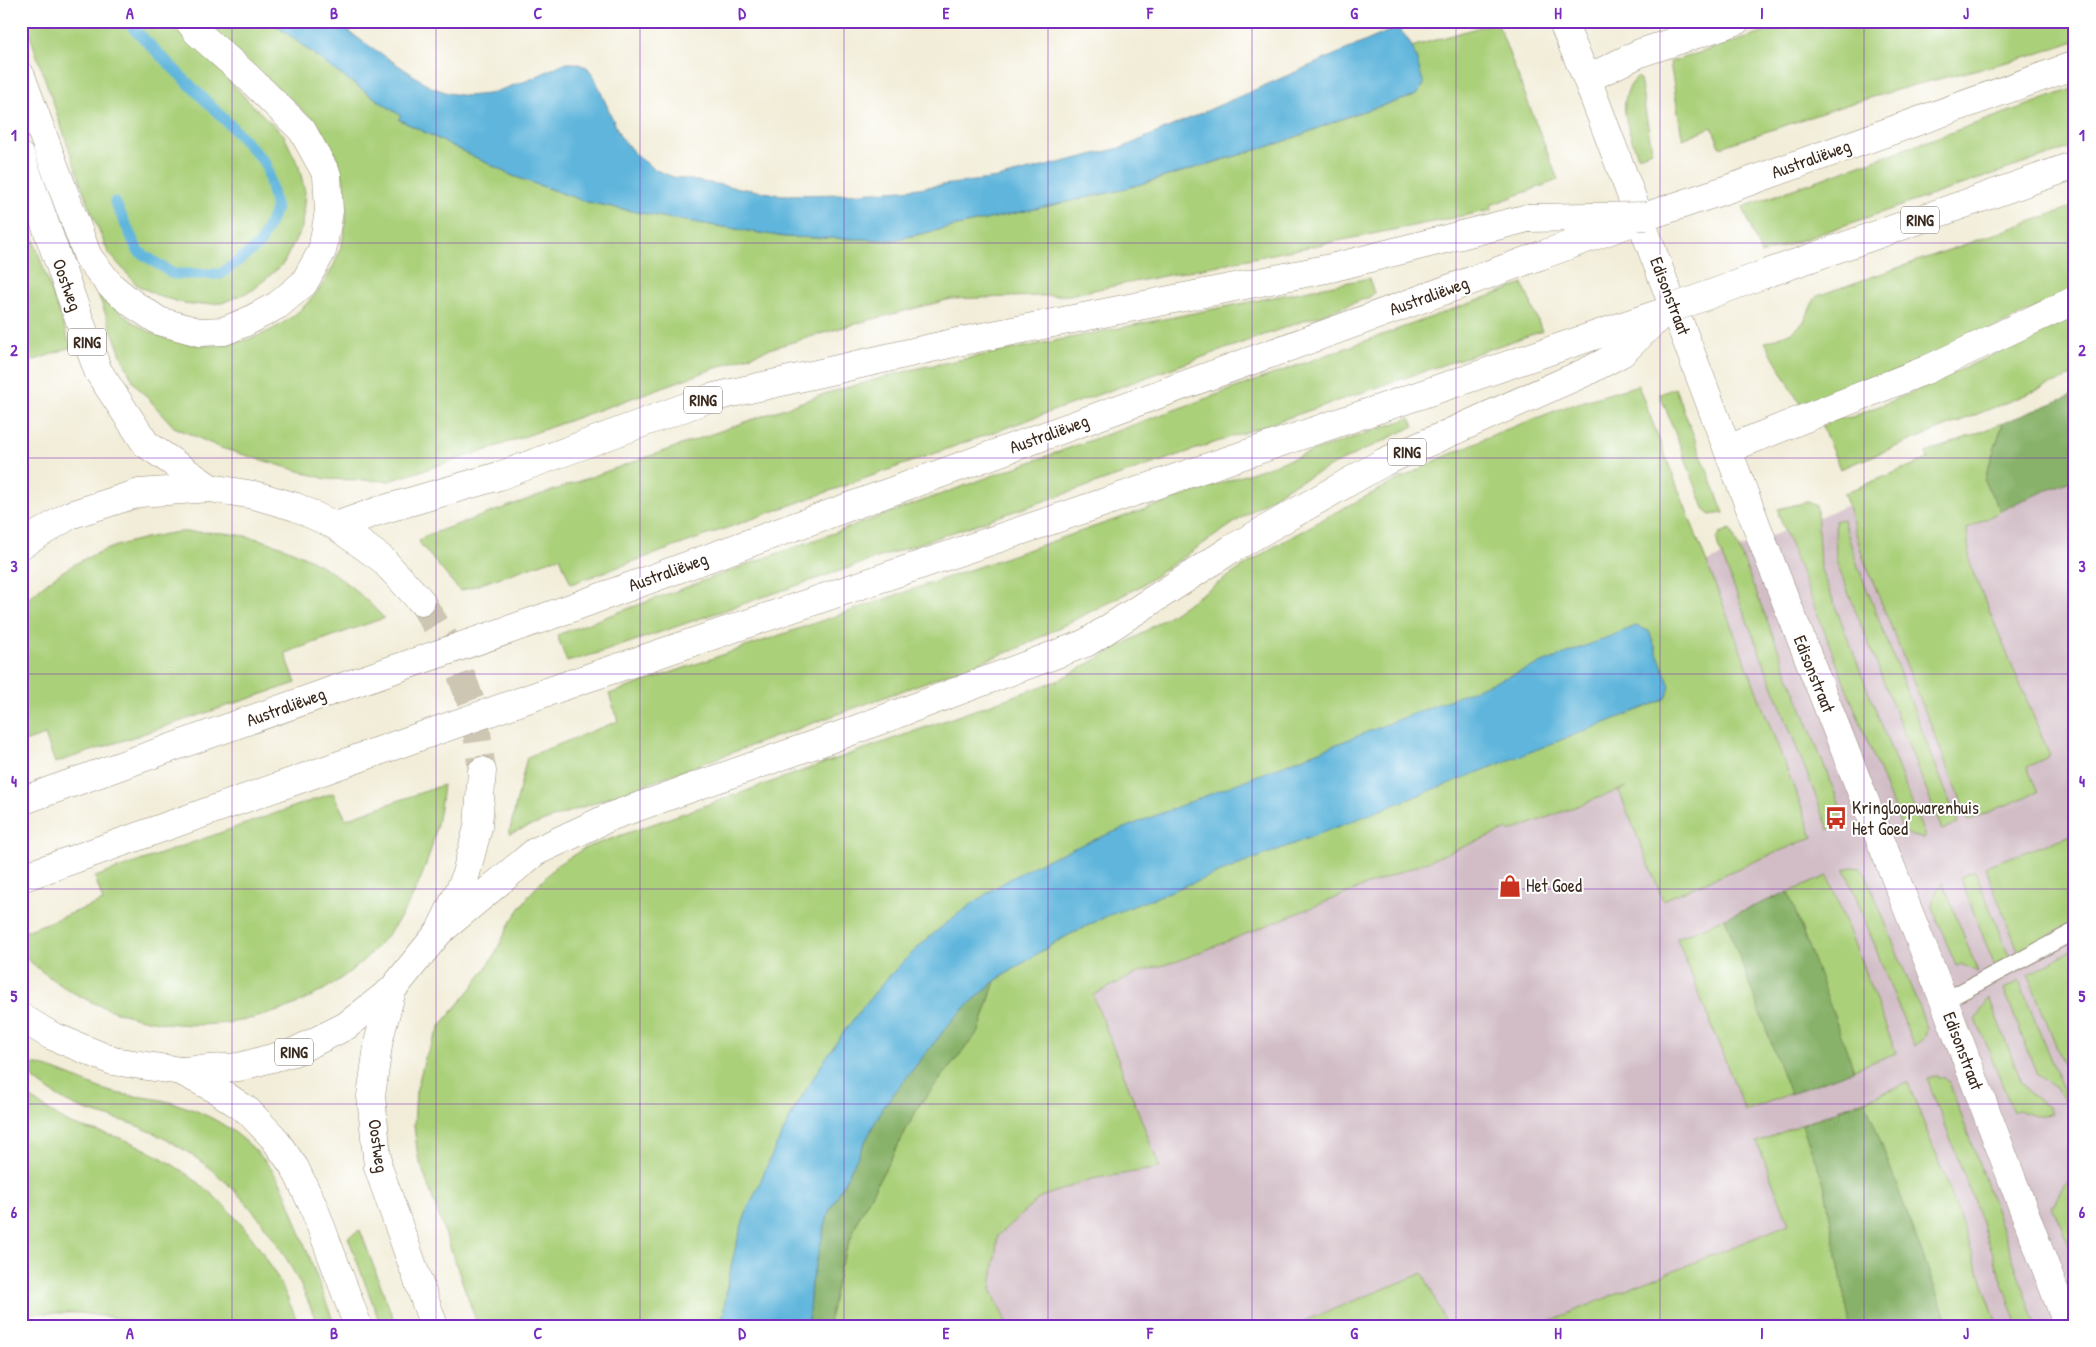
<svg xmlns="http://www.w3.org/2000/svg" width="2096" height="1347" font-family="'Patrick Hand',sans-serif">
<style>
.industrial{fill:#d2bdc6}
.green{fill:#abd07a;stroke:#737d4c}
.forest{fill:#88b26a;stroke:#626e44}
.water{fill:#5fb5dc;stroke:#4d707d}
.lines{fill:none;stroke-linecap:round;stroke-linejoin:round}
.stream{stroke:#5fb5dc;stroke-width:11}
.primary-tunnel{stroke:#cdc6b3;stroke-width:28;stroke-dasharray:28 14;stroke-linecap:butt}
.service-casing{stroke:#968c7b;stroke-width:18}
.tertiary-casing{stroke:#968c7b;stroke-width:29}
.secondary-casing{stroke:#968c7b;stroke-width:29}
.primary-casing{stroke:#968c7b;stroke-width:29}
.service{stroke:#fff;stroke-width:16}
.tertiary{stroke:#fff;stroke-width:28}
.secondary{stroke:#fff;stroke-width:28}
.primary{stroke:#fff;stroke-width:28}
.primary-bridge-casing{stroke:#968c7b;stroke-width:29;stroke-linecap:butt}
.primary-bridge{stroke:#fff;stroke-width:28}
.grid{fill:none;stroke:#7b2cbf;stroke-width:1;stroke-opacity:0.55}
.labels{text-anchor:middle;stroke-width:4;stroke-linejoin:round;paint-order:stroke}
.shield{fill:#fff;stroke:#766a62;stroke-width:1}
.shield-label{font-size:16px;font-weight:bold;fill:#3b2a1e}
.street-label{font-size:18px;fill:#3b2a1e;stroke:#fff}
.poi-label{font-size:18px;fill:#3b2a1e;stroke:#fff;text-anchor:start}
.neatline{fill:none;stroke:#7b2cbf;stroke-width:2}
.grid-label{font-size:16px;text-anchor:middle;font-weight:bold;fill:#7b2cbf}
</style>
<rect width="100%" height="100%" fill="#fff"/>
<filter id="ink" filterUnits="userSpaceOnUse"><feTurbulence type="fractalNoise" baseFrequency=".02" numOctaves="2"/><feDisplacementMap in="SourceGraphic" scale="10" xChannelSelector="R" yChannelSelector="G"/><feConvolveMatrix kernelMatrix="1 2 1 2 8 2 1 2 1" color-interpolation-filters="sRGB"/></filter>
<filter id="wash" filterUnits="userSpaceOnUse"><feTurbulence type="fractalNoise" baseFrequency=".0096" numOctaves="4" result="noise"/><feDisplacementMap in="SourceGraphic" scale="20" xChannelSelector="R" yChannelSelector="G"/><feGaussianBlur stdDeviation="1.12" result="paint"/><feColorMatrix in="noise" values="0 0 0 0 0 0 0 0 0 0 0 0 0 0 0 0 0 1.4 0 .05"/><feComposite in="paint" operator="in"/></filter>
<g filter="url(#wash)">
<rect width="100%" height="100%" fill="#f2edd8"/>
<!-- industrial -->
<path class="industrial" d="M2075,413v913h-1305l-41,-218 334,-285z"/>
<!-- green -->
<path class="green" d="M25,21h149l77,83 32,30 16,33 6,25 -3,35 -19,37 -30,26 -31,13 -31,2 -30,-8 -24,-12 -29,-33 -20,-48z
M206,21h65l63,49 67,46 -3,3 115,57 74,26 75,15 123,20 108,3 224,-49 163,-48 77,-30 58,-17 9,-11 -13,-38 86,-25 61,158 -67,25 1,5 -423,85 -118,4 -97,25 -85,25 -282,101 -98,31 -63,-2 -105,-31 -47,-21 -40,-44 -13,-28 -24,-64c8,6 15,13 22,20 18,16 41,28 64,32 101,18 188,-76 157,-176 -12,-41 -48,-66 -79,-93 -19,-17 -37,-35 -55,-53z
M1818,21h257v20l-47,16 -114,28 -68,20 -126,42 -8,-20 -29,12 -2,-8 -11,-69 96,-30z
M1638,77l2,2 12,72 -14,5c-9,-25 -25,-57 0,-79z
M2075,88v58l-314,108 -18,-47z
M21,204l50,143 -50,18z
M2075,206v83l-143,69 -131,48 -36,-64c14,-5 34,-10 41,-24 4,-9 5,-14 11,-22z
M1369,278l5,15 -4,4 -799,287 -11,-27 -100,34 -39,-46 -2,-5 6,-4 402,-143 87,-24z
M1523,284l19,47 -937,320 -38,11 -10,-27 216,-80z
M2075,317v58l-235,94 -18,-43 14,-7 16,-2 47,-19z
M1638,385l175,452 -150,63 -44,-109 8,-4 -118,45 -1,-3 -330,132 -36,10 -49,24 67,173 -69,11 -50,18 -43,38 -7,54 17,37h-180l12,-59 18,-48 62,-115 59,-73 16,-50 64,-41 46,-23 -137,-10 -43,34 -33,32 -48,59 -50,77 -52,116 -15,61 -5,40h-244l-60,-169 -4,-31 2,-34 9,-34 16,-33 30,-36 22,-31 18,-37 20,-28 26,-28 28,-17 474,-168 79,-44 132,-87 64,-36 101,-52 62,-28 71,-27z
M1675,388l49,125 -14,2 -6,-7 -44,-114z
M1410,418l4,8 -128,62 -147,99 -120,61 -510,186 18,-77 91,-36 -9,-27z
M2003,423l-19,58 17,30 -34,18 3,36 80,191 -23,11 11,25 -69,28 -106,-263 -19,-64 84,-34 -2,-6z
M1807,502l9,4 1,3 3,58 105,270 -2,1 -12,-2 -9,-7 -123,-313 -1,-7z
M1843,519l13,42 102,262 -16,7 -106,-269 -1,-40z
M1731,529l109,277c1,12 -1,18 -11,24l-111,-284 -1,-7 3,-6z
M178,532c15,0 31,0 46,1 47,4 97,27 132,58 10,8 19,18 28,27l-99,35 11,30 -241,80 -10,-28 -24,8v-137c46,-47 93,-64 157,-74z
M443,785c-6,55 -21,109 -58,153 -94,110 -262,116 -364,15v-20l82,-32 -8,-24 238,-84 13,26z
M2075,834v87l-56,32 -34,-87z
M1853,867l7,1 6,6 61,154 -2,9 -11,10 -69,-178z
M1975,871l35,88 -15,8 -35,-90z
M1828,876l68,177 -151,58 -68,-173z
M1943,883l35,89 -17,-8 -5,2 -24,-59c1,-11 4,-17 11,-24z
M2075,948v145l-47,-118z
M2019,981l51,127 -14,-20 -19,-13 -33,-86z
M1989,998l33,85 7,10 19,14 3,7 -15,2 -19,-6 -4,2 -37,-93z
M21,1063c29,1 57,18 84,27 18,6 37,6 56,10 54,12 96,41 123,89l51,137h-17c-32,-87 -90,-163 -178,-199 -21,-9 -45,-12 -65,-21 -20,-9 -37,-24 -54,-37z
M1936,1076l8,2 6,6 87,242h-19l-41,-117 -50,-131z
M1908,1083l42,107 48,136h-461l252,-102 -32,-82z
M21,1090c15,12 33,25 50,34 18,7 37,9 55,16 85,37 141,99 173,186h-144l-10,-4 -66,-9h-58z
M2075,1179v80l-23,-53 4,-2 8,-20z
M360,1230l36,96h-15l-33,-89z
M1423,1273l24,53h-155z"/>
<!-- forest -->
<path class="forest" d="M2075,394v85l-57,23 -17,9 -17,-30 19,-58z
M1788,892l66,178 -64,24 -65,-176z
M995,981l-16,50 -59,73 -62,115 -18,48 -12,59h-20l3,-43 17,-69 55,-107 71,-89z
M1865,1100l84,226h-99l-26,-142 -22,-59z"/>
<!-- water -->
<path class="water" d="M271,21h65l23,18 72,48 17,6 19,3 21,-2 41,-14 35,-17h11l12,4 7,9 26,60 16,19 20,15 17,7 109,18 64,-1 57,-4 94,-12 127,-31 272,-119c18,10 22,38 28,57l-9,11 -58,17 -77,30 -163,48 -224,49 -108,-3 -123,-20 -75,-15 -74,-26 -115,-57 3,-3 -67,-46z
M1636,626l13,5 21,55 -3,11 -8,5 -554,215 -46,23 -64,41 -41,37 -71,89 -55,107 -17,69 -3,43h-86c4,-34 9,-68 20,-101 4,-13 10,-26 16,-38 36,-89 95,-182 167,-246 26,-23 68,-54 99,-70 20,-11 41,-19 62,-28z"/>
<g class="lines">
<!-- stream -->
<path class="stream" d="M115,202l23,49 35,23h48l39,-30 16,-35 -10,-45 -32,-35 -100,-100 -5,-8"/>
</g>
</g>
<g filter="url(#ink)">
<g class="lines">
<!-- primary-tunnel -->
<path class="primary-tunnel" d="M421,601l32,52 21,57 8,61"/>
<defs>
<path id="service" d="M1944,1001l131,-70"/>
<path id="tertiary" d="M1562,21l25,58 178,469 179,453 124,325"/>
<path id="secondary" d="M392,990l-13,49 -8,57 7,71 56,159
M181,1071l33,17 34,23 25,26 22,31 19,40 44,118"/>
<path id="primary" d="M21,76l67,181 23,29 22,18 26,17 40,11 25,-1 22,-9 32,-17 26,-22 18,-32 7,-40 -2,-36 -25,-45 -54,-53 -51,-45 -8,-11
M1587,79l53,-26 96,-32
M21,157l77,214 48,73 64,44
M1647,216l84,-28 344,-123
M1765,274l310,-109
M1728,449l198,-79 149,-70
M336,526l42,-15 121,-35 211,-78 252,-57 369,-73 197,-50
M21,545l49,-30 69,-22 71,-5 44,7 42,12 40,19 46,33 39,42
M546,617l996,-362
M570,684l1088,-370
M21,801l330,-117
M21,878l355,-126
M439,932l96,-80 77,-36 229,-81 245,-92 147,-95 151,-86 204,-91 34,-18 43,-42
M21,1017l29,18 63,26 68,10 58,-4 55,-15 52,-26 46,-36 47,-58 25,-51 14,-54 4,-56"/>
</defs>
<!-- service casing -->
<use href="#service" class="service-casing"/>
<!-- tertiary casing -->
<use href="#tertiary" class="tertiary-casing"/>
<!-- secondary casing -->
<use href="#secondary" class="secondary-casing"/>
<!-- primary casing -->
<use href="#primary" class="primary-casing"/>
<!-- service -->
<use href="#service" class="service"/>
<!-- tertiary -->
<use href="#tertiary" class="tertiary"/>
<!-- secondary -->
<use href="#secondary" class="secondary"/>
<!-- primary -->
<use href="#primary" class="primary"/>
<defs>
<path id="primary-bridge" d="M1528,218l119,-2
M1542,255l85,-31
M1665,311l100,-37
M351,684l195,-67
M376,752l194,-68"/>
</defs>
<!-- primary-bridge casing -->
<use href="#primary-bridge" class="primary-bridge-casing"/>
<!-- primary-bridge -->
<use href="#primary-bridge" class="primary-bridge"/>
</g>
</g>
<!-- grid -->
<path class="grid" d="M232,21v1305M436,21v1305M640,21v1305M844,21v1305M1048,21v1305M1252,21v1305M1456,21v1305M1660,21v1305M1864,21v1305M21,243h2054M21,458h2054M21,674h2054M21,889h2054M21,1104h2054"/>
<!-- icons -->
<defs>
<symbol id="bus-bare" viewBox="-9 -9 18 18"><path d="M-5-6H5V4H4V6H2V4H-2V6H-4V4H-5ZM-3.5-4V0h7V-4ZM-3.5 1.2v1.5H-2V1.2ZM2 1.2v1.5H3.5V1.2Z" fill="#c8321e" stroke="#fff" stroke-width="2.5" paint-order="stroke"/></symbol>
<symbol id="shop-bare" viewBox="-9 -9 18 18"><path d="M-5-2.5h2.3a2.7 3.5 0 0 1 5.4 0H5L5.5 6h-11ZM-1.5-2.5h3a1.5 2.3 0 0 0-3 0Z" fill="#c8321e" stroke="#fff" stroke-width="2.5" paint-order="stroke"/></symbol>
</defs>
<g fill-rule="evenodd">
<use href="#bus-bare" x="1820" y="802" width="32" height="32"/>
<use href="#shop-bare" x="1494" y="870" width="32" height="32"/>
</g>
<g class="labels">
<!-- shield labels -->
<g class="shield">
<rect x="1901" y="206.5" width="38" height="27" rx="4"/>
<rect x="68" y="328.5" width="38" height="27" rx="4"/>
<rect x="684" y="386.5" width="38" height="27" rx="4"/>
<rect x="1388" y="438.5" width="38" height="27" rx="4"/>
<rect x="275" y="1038.5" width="38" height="27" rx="4"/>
</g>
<g class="shield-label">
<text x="1920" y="226">RING</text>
<text x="87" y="348">RING</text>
<text x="703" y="406">RING</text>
<text x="1407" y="458">RING</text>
<text x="294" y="1058">RING</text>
</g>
<!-- street labels -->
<g class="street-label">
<text transform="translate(1811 159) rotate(-20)" y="6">Australiëweg</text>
<text transform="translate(67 285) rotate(70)" y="6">Oostweg</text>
<text transform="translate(1429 296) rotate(-20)" y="6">Australiëweg</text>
<text transform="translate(1670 296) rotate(69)" y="6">Edisonstraat</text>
<text transform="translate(1049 434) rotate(-20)" y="6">Australiëweg</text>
<text transform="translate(668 572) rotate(-20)" y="6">Australiëweg</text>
<text transform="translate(1814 674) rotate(68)" y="6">Edisonstraat</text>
<text transform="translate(286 707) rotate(-20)" y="6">Australiëweg</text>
<text transform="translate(1963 1051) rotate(69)" y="6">Edisonstraat</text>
<text transform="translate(378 1146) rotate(82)" y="6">Oostweg</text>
</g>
<!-- poi labels -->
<g class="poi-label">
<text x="1852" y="814">Kringloopwarenhuis<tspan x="1852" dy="21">Het Goed</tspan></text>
<text x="1526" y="892">Het Goed</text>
</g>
</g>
<!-- margin -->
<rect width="2096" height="1347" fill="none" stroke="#fff" stroke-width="55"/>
<rect x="28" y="28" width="2040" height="1292" class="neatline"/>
<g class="grid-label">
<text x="130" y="19">A</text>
<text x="334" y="19">B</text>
<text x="538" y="19">C</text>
<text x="742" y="19">D</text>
<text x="946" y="19">E</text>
<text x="1150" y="19">F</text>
<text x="1354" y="19">G</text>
<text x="1558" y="19">H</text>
<text x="1762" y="19">I</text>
<text x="1966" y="19">J</text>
<text x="14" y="141">1</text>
<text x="2082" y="141">1</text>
<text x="14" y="356">2</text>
<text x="2082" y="356">2</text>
<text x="14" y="572">3</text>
<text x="2082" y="572">3</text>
<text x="14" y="787">4</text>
<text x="2082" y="787">4</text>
<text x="14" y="1002">5</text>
<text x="2082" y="1002">5</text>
<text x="14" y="1218">6</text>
<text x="2082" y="1218">6</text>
<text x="130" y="1339">A</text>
<text x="334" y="1339">B</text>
<text x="538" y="1339">C</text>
<text x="742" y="1339">D</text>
<text x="946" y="1339">E</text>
<text x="1150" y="1339">F</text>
<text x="1354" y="1339">G</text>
<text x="1558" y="1339">H</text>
<text x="1762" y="1339">I</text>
<text x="1966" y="1339">J</text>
</g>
</svg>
